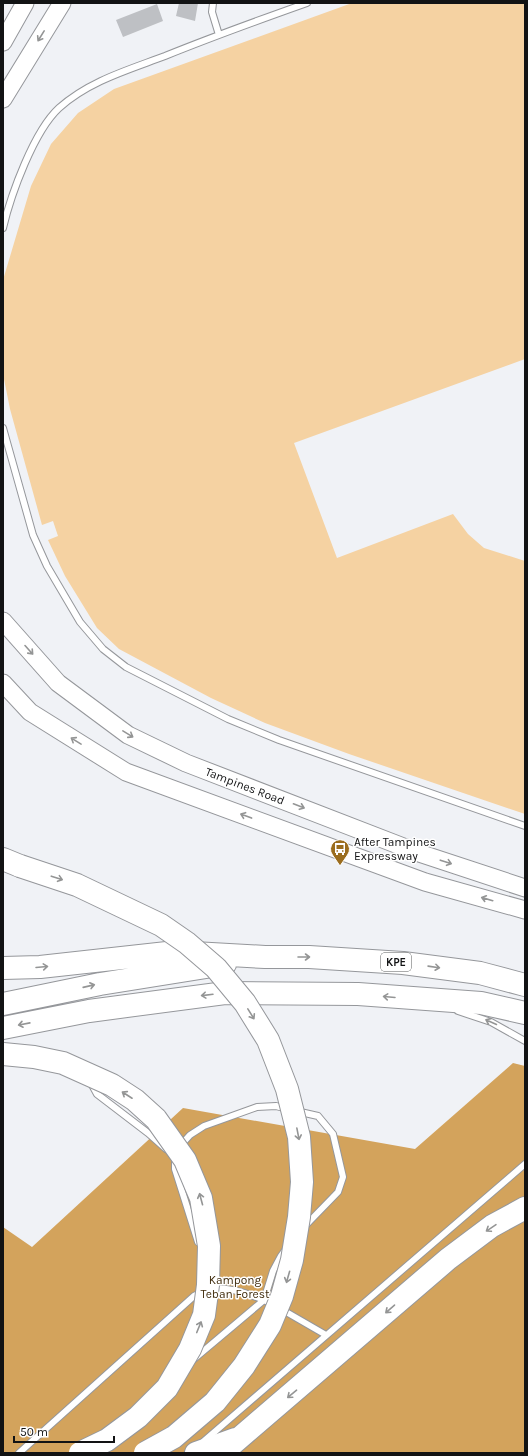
<svg xmlns="http://www.w3.org/2000/svg" width="528" height="1456" font-family="Karla,sans-serif">
<style>
.green{fill:#f5d2a2}
.forest{fill:#d3a35c}
.building{fill:#bec0c4}
.lines{fill:none;stroke-linecap:round;stroke-linejoin:round}
.lane-casing{stroke:#95979b;stroke-width:8}
.secondary-casing{stroke:#95979b;stroke-width:19}
.highway-casing{stroke:#95979b;stroke-width:24}
.lane{stroke:#fff;stroke-width:6}
.secondary{stroke:#fff;stroke-width:17}
.highway{stroke:#fff;stroke-width:22}
.highway-bridge-casing{stroke:#95979b;stroke-width:24;stroke-linecap:butt}
.highway-bridge{stroke:#fff;stroke-width:22}
.oneway{stroke:#949595}
.labels{text-anchor:middle;stroke-width:3;stroke-linejoin:round;paint-order:stroke}
.shield{fill:#fff;stroke:#595a5a;stroke-width:1}
.shield-label{font-size:11px;font-weight:bold;fill:#121314}
.street-label{font-size:12px;fill:#121314;stroke:#fff}
.poi-label{font-size:12px;fill:#121314;stroke:#fff;text-anchor:start}
.park-label{font-size:12px;fill:#402c0d;stroke:#fff}
</style>
<rect width="100%" height="100%" fill="#f0f2f6"/>
<!-- green -->
<path class="green" d="M352,3h173v356l-231,84 43,115 116,-44 15,20 16,14 41,13v253l-176,-60 -84,-31 -54,-25 -92,-49 -22,-21 -32,-52 -17,-36 10,-4 -5,-15 -11,4 -32,-116 -7,-35v-94l28,-94 20,-42 27,-31 36,-24z"/>
<!-- forest -->
<path class="forest" d="M513,1063l12,3v387h-522v-226l29,20 151,-139 232,41z"/>
<!-- building -->
<path class="building" d="M179,3h19l-3,18 -19,-5z
M157,4l6,17 -40,16 -7,-17z"/>
<g class="lines">
<defs>
<path id="lane" d="M213,3l-1,9 7,23
M3,228c8,-34 31,-97 56,-120 30,-27 69,-38 106,-52 47,-19 94,-36 142,-53
M3,428l30,107 14,31 33,56 23,27 23,18 102,52 51,21 246,86
M458,1011l33,11 34,19
M91,1083l6,11 51,39 18,16
M296,1111l22,5 15,18 10,43 -5,15 -33,34
M180,1146l10,-11 14,-9 53,-19 19,-1 11,3
M175,1158v11l23,73
M211,1289c18,-3 39,5 55,12
M281,1309l45,26
M194,1359l70,-59 9,-29 8,-15 5,-7
M204,1441l321,-277
M19,1453l175,-157 8,-4"/>
<path id="secondary" d="M3,42l22,-39
M3,99l59,-96
M3,621l55,62 70,52 58,28 233,90 106,35
M3,683l27,29 96,60 299,110 100,28"/>
<path id="highway" d="M3,859l17,7
M3,968l37,-1 136,-15 89,5h44l94,6 77,10 45,12
M3,1004l97,-20 125,-20
M3,1028l86,-17 136,-18 133,1 123,9 44,10
M196,1453l39,-14
M222,1453l226,-194 44,-33 33,-18"/>
</defs>
<!-- lane casing -->
<use href="#lane" class="lane-casing"/>
<!-- secondary casing -->
<use href="#secondary" class="secondary-casing"/>
<!-- highway casing -->
<use href="#highway" class="highway-casing"/>
<!-- lane -->
<use href="#lane" class="lane"/>
<!-- secondary -->
<use href="#secondary" class="secondary"/>
<!-- highway -->
<use href="#highway" class="highway"/>
<defs>
<path id="highway-bridge" d="M20,866l57,19 84,40 26,18 29,25 29,35 23,37 19,49 12,48 3,45 -3,35 -7,43 -10,36 -12,29 -26,41 -29,36 -41,35 -29,16
M3,1054l31,3 29,6 49,22 23,15 21,19 29,41 16,38 8,48 -1,39 -4,30 -14,34 -23,39 -29,29 -31,23 -27,13"/>
</defs>
<!-- highway-bridge casing -->
<use href="#highway-bridge" class="highway-bridge-casing"/>
<!-- highway-bridge -->
<use href="#highway-bridge" class="highway-bridge"/>
</g>
<!-- one-way arrows -->
<defs><path id="oneway-shaft" d="M-6 0H5M1.5-3L5.5 0L1.5 3" fill="none" stroke-width="1.6" stroke-linecap="round" stroke-linejoin="round"/></defs>
<g class="oneway">
<use href="#oneway-shaft" transform="translate(41 36) rotate(122)"/>
<use href="#oneway-shaft" transform="translate(29 650) rotate(48)"/>
<use href="#oneway-shaft" transform="translate(128 734) rotate(31)"/>
<use href="#oneway-shaft" transform="translate(76 741) rotate(-148)"/>
<use href="#oneway-shaft" transform="translate(299 806) rotate(21)"/>
<use href="#oneway-shaft" transform="translate(246 816) rotate(-160)"/>
<use href="#oneway-shaft" transform="translate(446 862) rotate(18)"/>
<use href="#oneway-shaft" transform="translate(57 878) rotate(18)"/>
<use href="#oneway-shaft" transform="translate(487 899) rotate(-164)"/>
<use href="#oneway-shaft" transform="translate(304 957)"/>
<use href="#oneway-shaft" transform="translate(42 967) rotate(-5)"/>
<use href="#oneway-shaft" transform="translate(434 967) rotate(8)"/>
<use href="#oneway-shaft" transform="translate(89 986) rotate(-13)"/>
<use href="#oneway-shaft" transform="translate(207 995) rotate(173)"/>
<use href="#oneway-shaft" transform="translate(389 997) rotate(-175)"/>
<use href="#oneway-shaft" transform="translate(251 1014) rotate(58)"/>
<use href="#oneway-shaft" transform="translate(491 1022) rotate(-156)"/>
<use href="#oneway-shaft" transform="translate(24 1024) rotate(169)"/>
<use href="#oneway-shaft" transform="translate(127 1095) rotate(-147)"/>
<use href="#oneway-shaft" transform="translate(298 1134) rotate(79)"/>
<use href="#oneway-shaft" transform="translate(201 1199) rotate(-105)"/>
<use href="#oneway-shaft" transform="translate(491 1228) rotate(146)"/>
<use href="#oneway-shaft" transform="translate(288 1277) rotate(106)"/>
<use href="#oneway-shaft" transform="translate(390 1309) rotate(139)"/>
<use href="#oneway-shaft" transform="translate(199 1327) rotate(-68)"/>
<use href="#oneway-shaft" transform="translate(292 1394) rotate(140)"/>
</g>
<!-- icons -->
<defs>
<symbol id="bus-pin" viewBox="-11 -11 22 30"><path d="M0 17L-7.5 6A9.5 9.5 0 1 1 7.5 6Z" fill="#9b6d1e" stroke="#fff"/><path d="M-5-6H5V4H4V6H2V4H-2V6H-4V4H-5ZM-3.5-4V0h7V-4ZM-3.5 1.2v1.5H-2V1.2ZM2 1.2v1.5H3.5V1.2Z" fill="#fff"/></symbol>
</defs>
<g fill-rule="evenodd">
<use href="#bus-pin" x="329" y="838" width="22" height="30"/>
</g>
<g class="labels">
<!-- shield labels -->
<rect class="shield" x="381" y="953" width="30" height="18" rx="3"/>
<g class="shield-label">
<text x="396" y="966">KPE</text>
</g>
<!-- street labels -->
<g class="street-label">
<text transform="translate(245 786) rotate(21)" y="4">Tampines Road</text>
</g>
<!-- poi labels -->
<g class="poi-label">
<text x="354" y="846">After Tampines<tspan x="354" dy="14">Expressway</tspan></text>
</g>
<!-- park labels -->
<g class="park-label">
<text x="235" y="1284">Kampong<tspan x="235" dy="14">Teban Forest</tspan></text>
</g>
</g>
<!-- border -->
<rect width="528" height="1456" fill="none" stroke="#121314" stroke-width="8"/>
<!-- scale -->
<path d="M14 1436v6h100v-6" fill="none" stroke="#121314" stroke-width="2"/>
<text x="20" y="1436" font-size="12" fill="#121314" stroke="#ffffff" stroke-width="3" paint-order="stroke">50 m</text>
</svg>
